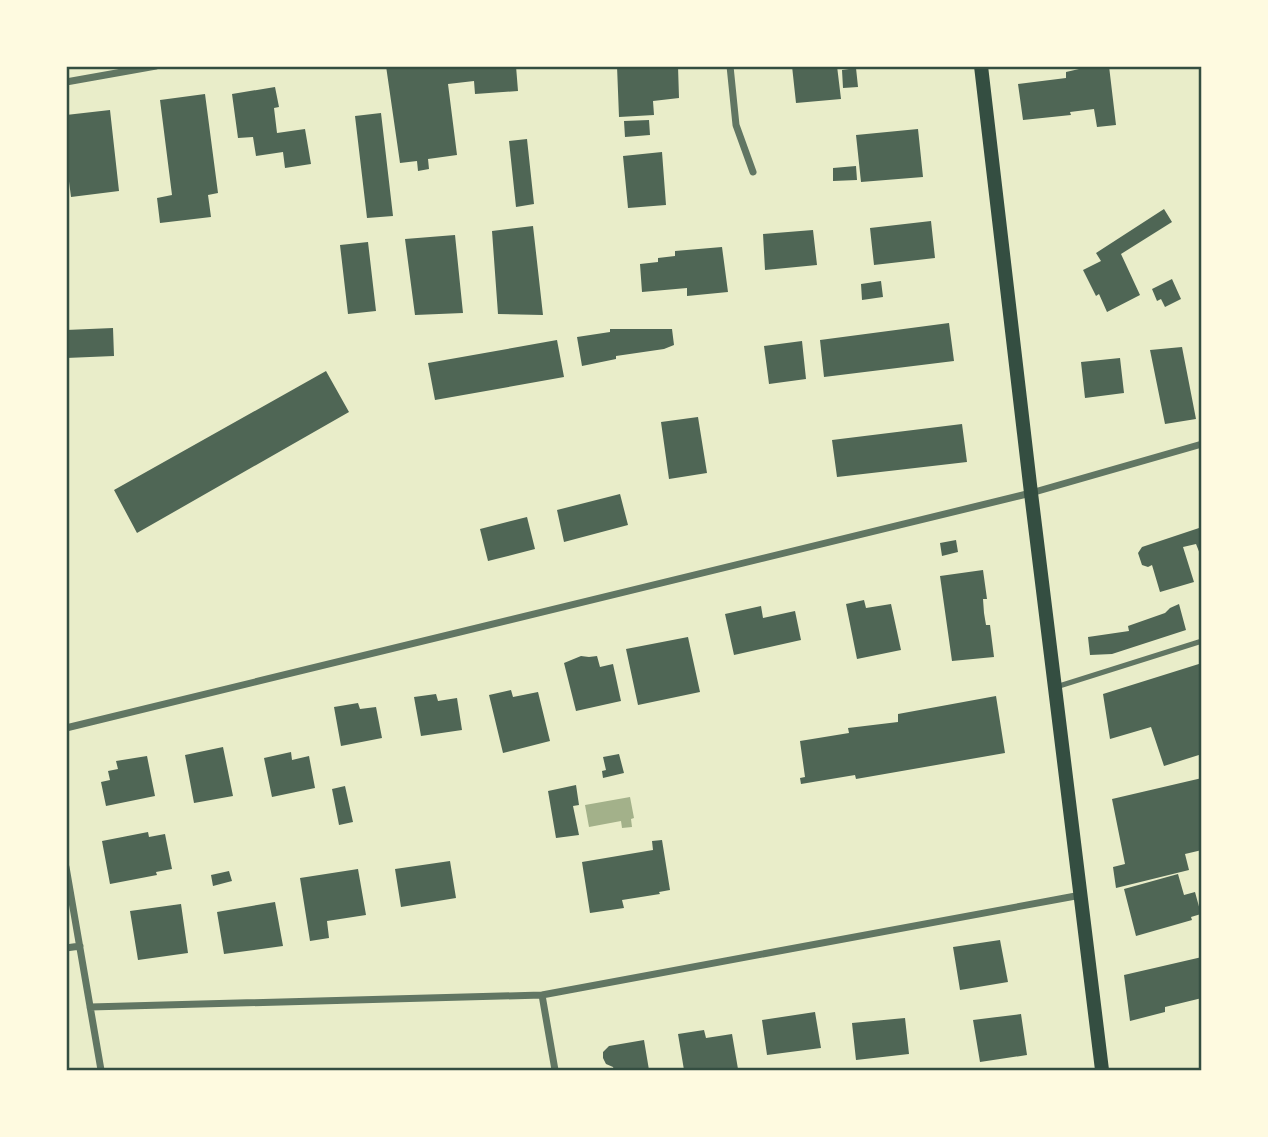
<svg xmlns="http://www.w3.org/2000/svg" width="1268" height="1137" font-family="Overpass,sans-serif">
<style>
.water{fill:#a3b18a}
.building{fill:#4f6655}
.lines{fill:none;stroke-linecap:round;stroke-linejoin:round}
.service{stroke:#617663;stroke-width:5}
.minor{stroke:#617663;stroke-width:7}
.secondary{stroke:#344e41;stroke-width:14}
.neatline{fill:none;stroke:#344e41;stroke-width:2.5}
</style>
<rect width="100%" height="100%" fill="#e9edc9"/>
<!-- water -->
<path class="water" d="M630,797l4,21 -3,1 1,8 -10,1 -1,-7 -32,6 -4,-22z"/>
<!-- building -->
<path class="building" d="M386,66h130l2,25 -43,3 -1,-13 -26,3 9,71 -29,4 1,10 -11,2 -1,-10 -17,2z
M617,66h61l1,32 -26,3 1,14 -35,2z
M792,66h45l4,33 -45,4z
M1092,66h17l7,59 -19,2 -3,-18 -24,3 1,3 -48,5 -5,-36 48,-6v-6z
M856,68l2,19 -15,1 -1,-18z
M275,87l4,20 -5,1 3,25 28,-4 6,35 -26,4 -2,-16 -27,4 -3,-19 -15,1 -6,-44z
M205,94l13,99 -10,2 3,22 -51,6 -3,-25 15,-3 -12,-95z
M110,110l9,81 -48,6 -5,-39v-43z
M381,113l12,103 -26,2 -12,-102z
M649,120l1,15 -25,2 -1,-16z
M918,129l5,48 -62,5 -5,-47z
M527,139l7,65 -18,3 -7,-66z
M662,152l4,53 -38,3 -5,-52z
M856,166l1,14 -24,1v-13z
M1164,209l8,13 -51,32 19,41 -33,17 -8,-18 -3,2 -13,-26 18,-9 -5,-8z
M931,221l4,37 -61,7 -4,-37z
M533,226l10,89 -45,-1 -6,-83z
M813,230l4,35 -52,5 -2,-36z
M455,235l8,78 -48,2 -10,-76z
M368,242l8,69 -28,3 -8,-69z
M722,247l6,45 -41,4v-8l-45,4 -2,-28 18,-2v-4l17,-2v-5z
M1172,279l9,20 -16,8 -4,-8 -4,2 -5,-12z
M881,281l2,16 -21,3 -1,-16z
M949,323l5,38 -130,16 -4,-37z
M113,328l1,28 -48,2v-28z
M610,329h62l2,16 -10,4 -48,7v3l-34,7 -5,-29 33,-5z
M557,340l7,37 -129,23 -7,-37z
M802,341l4,38 -37,5 -5,-38z
M1182,347l14,72 -31,5 -15,-74z
M1120,358l4,35 -39,5 -4,-36z
M326,371l23,41 -212,121 -23,-43z
M698,417l9,56 -38,6 -8,-57z
M962,424l5,38 -130,15 -5,-37z
M620,494l8,31 -64,17 -7,-32z
M527,517l8,32 -47,12 -8,-32z
M1199,528l3,6v25l-6,-15 -13,3 11,35 -34,10 -8,-27 -4,2 -6,-2 -4,-12 4,-6z
M956,540l2,12 -16,4 -2,-13z
M983,570l4,29h-4l1,14 2,12h4l4,32 -42,4 -12,-85z
M864,600l2,8 25,-4 10,46 -44,9 -11,-55z
M1179,604l7,26 -74,24 -22,1 -2,-18 41,-6 -1,-5 37,-13 5,-5z
M761,606l2,12 32,-7 6,29 -67,15 -9,-41z
M688,637l12,55 -62,13 -12,-56z
M581,656l8,1 8,-1 3,11 13,-3 8,37 -45,10 -12,-48z
M1202,663v91l-38,12 -13,-39 -41,12 -7,-45z
M511,690l2,7 25,-5 12,49 -47,12 -14,-58z
M436,694l2,7 19,-3 5,32 -41,6 -7,-39z
M996,696l9,57 -149,26 -1,-4 -54,9 -1,-6 5,-1 -5,-36 49,-8 -1,-5 50,-6v-8z
M358,703l2,6 16,-2 6,31 -41,8 -7,-39z
M223,747l10,49 -39,7 -9,-48z
M291,752l1,8 17,-4 6,32 -43,9 -8,-39z
M619,754l5,19 -21,5 -1,-7 4,-1 -3,-13z
M147,756l8,40 -49,10 -5,-24 9,-2 -2,-9 10,-2 -2,-8z
M1202,778v72l-17,4 4,16 -73,18 -3,-21 12,-3 -13,-65z
M576,785l3,20 -6,1 6,29 -23,3 -8,-47z
M345,786l8,36 -14,3 -7,-36z
M148,832l1,5 16,-3 7,35 -16,3 1,3 -47,9 -8,-43z
M662,840l8,50 -11,2 1,2 -38,6 2,8 -34,5 -8,-51 71,-12 -1,-9z
M450,861l6,37 -55,9 -6,-38z
M358,869l8,46 -39,6 2,17 -19,3 -10,-63z
M229,871l3,10 -19,5 -2,-11z
M1178,874l6,21 11,-3 6,22 -10,3 1,3 -56,16 -12,-47z
M275,902l8,44 -59,8 -7,-42z
M181,904l7,49 -50,7 -8,-49z
M1000,940l8,42 -48,8 -7,-43z
M1202,957v41l-37,9v5l-35,9 -6,-46z
M815,1012l6,36 -54,7 -5,-35z
M1021,1014l6,41 -47,7 -7,-42z
M905,1018l4,36 -53,6 -4,-37z
M704,1030l2,8 26,-4 6,35 -10,1h-44l-6,-36z
M644,1040l5,30h-35l-1,-3 -7,-3 -3,-6v-6l6,-6z"/>
<g class="lines">
<!-- service -->
<path class="service" d="M1056,687l146,-46"/>
<!-- minor -->
<path class="minor" d="M730,66l6,59 17,47
M66,82l90,-16
M66,728l965,-235 171,-49
M66,867l35,203
M66,948l14,-2
M542,995l13,75
M90,1007l452,-12 539,-100"/>
<!-- secondary -->
<path class="secondary" d="M981,66l50,427 71,577"/>
</g>
<!-- border -->
<rect width="1268" height="1137" fill="none" stroke="#fefae0" stroke-width="136"/>
<rect x="68" y="68" width="1132" height="1001" class="neatline"/>
</svg>
